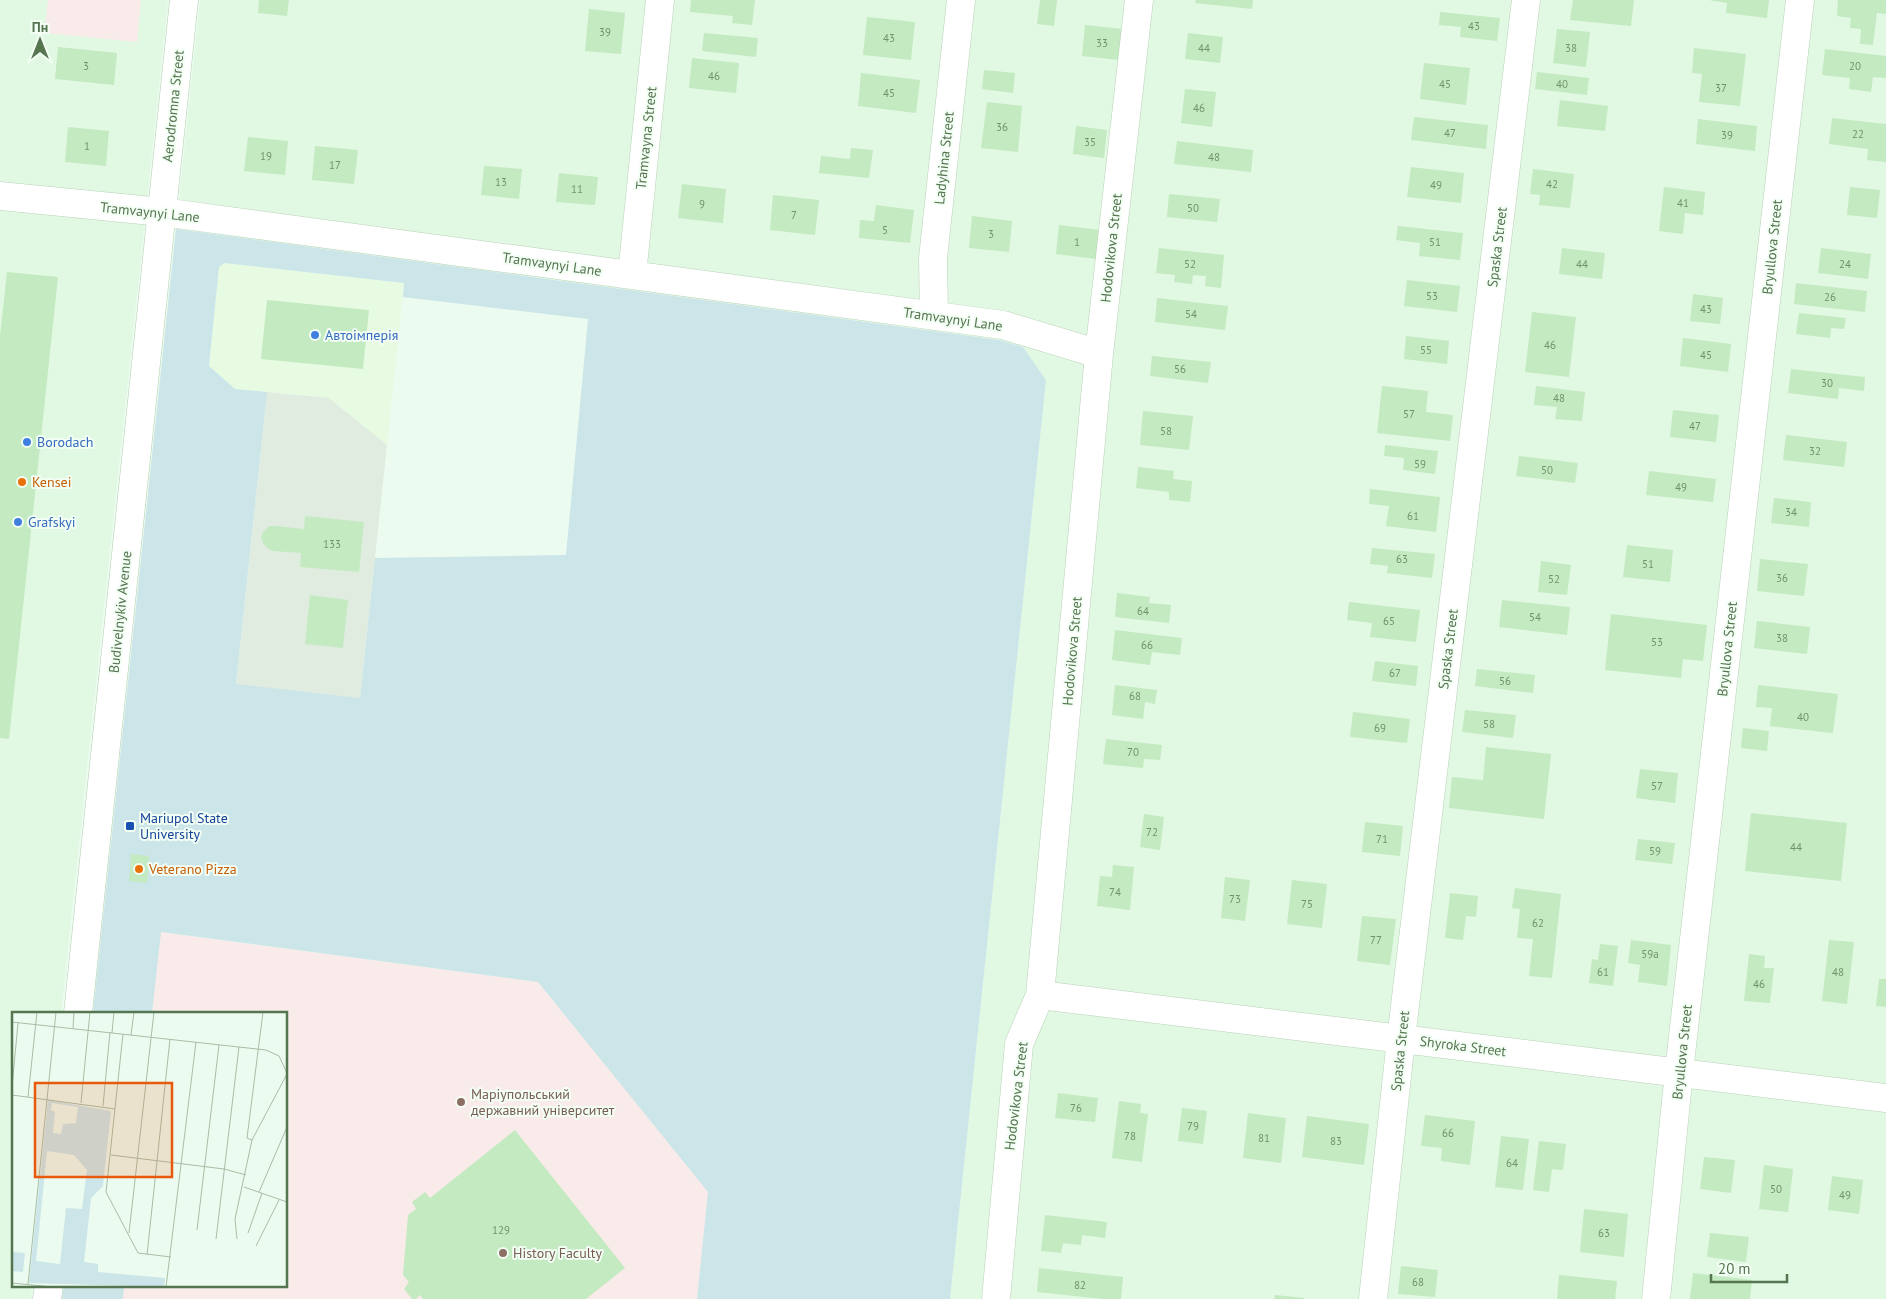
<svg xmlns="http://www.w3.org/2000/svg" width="1886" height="1299" font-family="'PT Sans',sans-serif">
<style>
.residential{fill:#e1f8e3}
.commercial{fill:#e6fbe1}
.industrial{fill:#e1ece1}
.education{fill:#f8ebe9}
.green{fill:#cbe5e9;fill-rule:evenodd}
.building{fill:#c4eac1}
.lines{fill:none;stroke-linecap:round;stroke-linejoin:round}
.minor-casing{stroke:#b9d2b8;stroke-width:29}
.secondary-casing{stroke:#b1d0b0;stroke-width:29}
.minor{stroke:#fff;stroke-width:28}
.secondary{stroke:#fff;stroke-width:28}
.shop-dot{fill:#3f7fe0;stroke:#f3fef4;stroke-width:2}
.food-dot{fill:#e8710a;stroke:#f3fef4;stroke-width:2}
.transit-dot{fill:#1a4fb4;stroke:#f3fef4;stroke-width:2}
.education-dot{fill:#8d6e63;stroke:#f3fef4;stroke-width:2}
.labels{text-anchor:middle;stroke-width:4;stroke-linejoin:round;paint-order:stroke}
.number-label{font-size:11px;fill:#71936c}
.street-label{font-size:14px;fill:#557650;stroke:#f3fef4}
.shop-label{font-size:14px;fill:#366cbe;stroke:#f3fef4;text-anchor:start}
.food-label{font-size:14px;fill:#c56008;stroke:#f3fef4;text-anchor:start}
.transit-label{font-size:14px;fill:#164399;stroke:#f3fef4;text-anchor:start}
.education-label{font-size:14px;fill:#785e54;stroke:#f3fef4;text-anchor:start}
.inset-road{fill:none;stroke:#a7bea6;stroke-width:1}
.view{fill:#e8590c;fill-opacity:0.15;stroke:#e8590c;stroke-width:2.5}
.inset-edge{fill:none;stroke:#557650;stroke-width:2.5}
</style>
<rect width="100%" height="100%" fill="#ecfbef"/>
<!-- residential -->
<path class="residential" d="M0,0h168l-107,1013h-47v272h18l-1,14h-31z
M200,0h1686v1299h-936l96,-919 -23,-33 -24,-7 -823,-111z"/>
<!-- commercial -->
<path class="commercial" d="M224,263l180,20 -17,162 -58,-47 -94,-9 -26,-23 10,-99z"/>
<!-- industrial -->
<path class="industrial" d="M267,392l62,6 58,47 -27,253 -124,-13z"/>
<!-- education -->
<path class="education" d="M48,0h93l-4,42 -93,-9z
M160,932l378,50 171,210 -12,107h-574l1,-14h162v-272h-134z"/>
<!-- green -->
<path class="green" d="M176,229l823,111 24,7 23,33 -96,919h-253l11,-107 -170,-210 -377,-50 -9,81h-59zM224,263l180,20 -1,14 185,22 -22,236 -191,3 -15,140 -124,-14 31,-292 -32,-3 -26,-23 10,-99z
M64,1285h60l-1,14h-61z"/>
<!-- building -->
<path class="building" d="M259,0h30l-2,16 -29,-3z
M691,0h64l-3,25 -20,-2 1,-7 -43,-4z
M1040,0h17l-3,26 -17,-2z
M1196,0h57l-1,9 -57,-6z
M1573,0h61l-3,26 -61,-6z
M1709,0h60l-2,18 -41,-5 1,-10z
M1838,0h48v14l-9,-1 -4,32 -13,-1 1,-15 -11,-1 1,-10 -14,-2z
M589,9l36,4 -4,41 -36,-3z
M1440,12l60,6 -3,23 -37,-4 1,-10 -22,-2z
M867,17l48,5 -4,38 -48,-5z
M1085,25l37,4 -3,31 -37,-4z
M1557,29l33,3 -4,35 -33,-4z
M704,33l54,5 -2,19 -54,-6z
M1188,33l35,4 -3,26 -35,-4z
M58,47l59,6 -3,32 -59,-6z
M1694,48l52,6 -6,52 -41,-4 3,-28 -10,-1z
M1825,49l61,7v22l-13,-1 -2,15 -22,-3 1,-11 -28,-3z
M692,58l47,5 -3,30 -47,-5z
M1424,63l46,5 -4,37 -46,-6z
M984,70l31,3 -2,20 -31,-4z
M1537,72l52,6 -2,17 -52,-6z
M861,73l59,7 -4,33 -58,-7z
M1185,89l31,3 -4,35 -31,-4z
M1560,100l48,6 -3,25 -48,-5z
M987,102l35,4 -4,46 -37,-4z
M1414,117l74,8 -2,24 -75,-9z
M1832,118l54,6v38l-19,-2 1,-11 -39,-5z
M1698,119l59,7 -2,25 -59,-7z
M1076,126l31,4 -3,28 -31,-4z
M68,127l41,4 -3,35 -41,-4z
M248,137l40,4 -3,34 -41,-4z
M1177,141l76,9 -2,22 -77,-8z
M315,146l43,4 -4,34 -42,-4z
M851,148l22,2 -4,28 -50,-5 2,-17 29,3z
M484,166l38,3 -3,30 -38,-4z
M1411,167l53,6 -3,30 -54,-6z
M1533,169l41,5 -4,34 -31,-3 1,-10 -10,-1z
M559,173l39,4 -3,28 -39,-3z
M682,184l44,5 -3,34 -45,-5z
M1664,187l41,5 -2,23 -18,-2 -2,21 -24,-3z
M1850,187l30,3 -3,28 -30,-3z
M1169,194l51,5 -3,23 -50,-5z
M773,195l46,5 -4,35 -45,-5z
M876,205l38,5 -4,33 -51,-5 1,-18 14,1z
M972,216l40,5 -3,31 -40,-4z
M1059,225l40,5 -3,29 -40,-5z
M1398,226l65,7 -3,27 -41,-4 1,-13 -24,-3z
M1159,248l65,7 -3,33 -16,-2 1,-10 -13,-1 -1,9 -18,-2 1,-7 -19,-2z
M1562,248l43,5 -3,26 -43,-5z
M1821,248l50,6 -3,25 -50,-6z
M7,272l51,5 -49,462 -9,-1v-402z
M1407,280l53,6 -3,26 -53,-6z
M1796,283l71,8 -2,21 -71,-8z
M1693,294l30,4 -3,26 -30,-3z
M1157,298l71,8 -3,24 -70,-8z
M267,300l102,10 -6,59 -102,-10z
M1532,312l44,5 -7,60 -44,-5z
M1799,313l47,5 -2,11 -13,-1 -1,10 -34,-4z
M1406,336l43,5 -2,23 -43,-5z
M1683,338l48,6 -3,28 -48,-6z
M1152,356l59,6 -3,21 -58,-7z
M1791,369l74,8 -1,14 -25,-3 -1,11 -50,-6z
M1382,386l46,5 -2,21 27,3 -3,26 -73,-8z
M1536,386l49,6 -3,29 -27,-2 2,-12 -23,-2z
M1673,410l46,5 -3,27 -46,-5z
M1143,411l50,5 -4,34 -49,-5z
M1786,435l61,7 -3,25 -61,-7z
M1385,445l53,6 -3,23 -32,-4 1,-12 -20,-2z
M1519,456l59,7 -3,20 -59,-7z
M1138,467l36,4 -1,8 19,2 -2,21 -21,-2v-8l-33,-4z
M1649,471l67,8 -3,23 -67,-7z
M1370,489l70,8 -4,35 -50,-6 3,-20 -20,-2z
M1774,498l37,4 -2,25 -38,-4z
M305,516l59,6 -5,50 -59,-5 1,-14 -28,-2 -6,-3 -4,-5 -2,-6 3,-6 5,-5h7l28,3z
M1627,545l46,5 -3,32 -47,-5z
M1372,548l63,6 -3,24 -45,-5 1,-7 -18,-2z
M1760,559l48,5 -4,32 -47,-5z
M1541,561l30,4 -4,30 -29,-3z
M1117,593l33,4 -1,6 22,2 -2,18 -54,-6z
M310,595l38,5 -5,48 -38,-4z
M1502,600l68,7 -3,28 -68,-8z
M1349,602l71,8 -4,32 -46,-5 2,-14 -25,-3z
M1611,614l96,11 -4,36 -20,-2 -2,19 -76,-8z
M1757,621l53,6 -3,27 -53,-6z
M1115,630l67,8 -2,17 -28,-3 -2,13 -38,-5z
M1375,661l43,5 -2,20 -44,-5z
M1477,669l58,6 -2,18 -58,-7z
M1115,685l42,5 -2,14 -10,-2 -2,17 -31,-4z
M1758,685l80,9 -5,39 -63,-7 2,-18 -16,-1z
M1465,710l51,5 -3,23 -51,-6z
M1353,712l57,7 -3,24 -57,-6z
M1743,728l26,3 -2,20 -26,-3z
M1106,739l56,6 -2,15 -16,-1 -1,9 -40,-4z
M1486,747l65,7 -7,65 -95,-11 3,-31 31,3z
M1640,769l38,4 -3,30 -39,-5z
M1751,813l96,10 -6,58 -96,-10z
M1144,814l20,3 -4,33 -20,-3z
M1365,822l38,4 -3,30 -38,-4z
M1638,839l37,4 -3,21 -37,-4z
M131,854l18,2 -2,27 -18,-2z
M1113,865l21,2 -4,43 -33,-4 3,-30 12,1z
M1225,877l25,3 -5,41 -24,-3z
M1292,880l35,4 -5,44 -35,-4z
M1515,888l46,6 -9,84 -23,-2 4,-37 -16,-1 3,-29 -8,-1z
M1450,893l28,3 -2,21 -10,-1 -3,24 -18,-2z
M1362,916l34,3 -6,46 -33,-4z
M1631,940l40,5 -4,41 -29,-4 2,-17 -12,-2z
M1829,940l25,2 -7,62 -25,-3z
M1600,944l18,2 -5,40 -24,-3 3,-24 6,1z
M1749,954l16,2 -1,12h10l-4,35 -26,-2z
M1879,979h7v28l-10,-1z
M1058,1093l40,5 -3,24 -40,-4z
M1119,1101l22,3 -1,9 8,1 -6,48 -30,-4z
M1182,1108l25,3 -4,33 -25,-3z
M1248,1113l38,5 -5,45 -38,-5z
M1425,1115l50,6 -5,44 -29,-4 1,-13 -21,-2z
M1307,1116l62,8 -5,41 -62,-8z
M515,1130l110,138 -39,31h-163l-3,-4 -4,4h-4l-8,-10 5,-7 -6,-7 5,-60 8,-6 -4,-7 13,-10 5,6z
M1501,1136l28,3 -6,51 -28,-3z
M1539,1141l27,3 -3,26 -11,-1 -3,23 -16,-2z
M1704,1157l31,3 -4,33 -31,-4z
M1764,1165l29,4 -5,43 -29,-3z
M1832,1176l31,4 -4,34 -31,-4z
M1584,1209l44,5 -4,43 -44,-5z
M1045,1215l62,7 -2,16 -23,-3 -1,10 -18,-2 -2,10 -20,-2z
M1710,1233l39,4 -3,25 -39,-5z
M1401,1266l37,4 -3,27 -37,-3z
M1039,1268l84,9 -2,22h-18l-66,-7z
M1693,1273l59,7 -2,19h-60z
M1559,1275l58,6 -2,18h-58z
M1275,1295l29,3v1h-30z"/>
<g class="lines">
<defs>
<path id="minor" d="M0,196l162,16 841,113 96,29
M632,275l28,-275
M934,316l-1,-58 28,-258
M1040,995l846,103
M996,1299l23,-255 21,-49 59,-641 40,-354
M1373,1299l28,-260 125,-1039
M1656,1299l23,-227 121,-1072"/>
<path id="secondary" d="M78,1013l106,-1013
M47,1299l2,-14"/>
</defs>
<!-- minor casing -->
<use href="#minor" class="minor-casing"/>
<!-- secondary casing -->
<use href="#secondary" class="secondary-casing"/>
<!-- minor -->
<use href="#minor" class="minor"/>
<!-- secondary -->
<use href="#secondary" class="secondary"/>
</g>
<!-- markers -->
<g class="shop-dot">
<circle cx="315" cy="335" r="5"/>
<circle cx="27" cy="442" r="5"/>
<circle cx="18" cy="522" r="5"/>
</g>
<g class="food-dot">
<circle cx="22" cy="482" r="5"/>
<circle cx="139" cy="869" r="5"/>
</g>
<rect class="transit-dot" x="125" y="821" width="10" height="10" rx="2.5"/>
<g class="education-dot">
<circle cx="461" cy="1102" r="5"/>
<circle cx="503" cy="1253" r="5"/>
</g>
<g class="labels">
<!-- number labels -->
<g class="number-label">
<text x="1474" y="30">43</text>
<text x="605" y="36">39</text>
<text x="889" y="42">43</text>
<text x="1102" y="47">33</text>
<text x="1204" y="52">44</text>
<text x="1571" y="52">38</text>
<text x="86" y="70">3</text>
<text x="1855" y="70">20</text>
<text x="714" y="80">46</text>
<text x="1445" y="88">45</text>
<text x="1562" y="88">40</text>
<text x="1721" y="92">37</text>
<text x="889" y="97">45</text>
<text x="1199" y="112">46</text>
<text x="1002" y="131">36</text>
<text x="1450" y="137">47</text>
<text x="1858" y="138">22</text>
<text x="1727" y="139">39</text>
<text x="1090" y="146">35</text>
<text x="87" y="150">1</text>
<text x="266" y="160">19</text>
<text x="1214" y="161">48</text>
<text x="335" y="169">17</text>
<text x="501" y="186">13</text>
<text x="1552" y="188">42</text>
<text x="1436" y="189">49</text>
<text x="577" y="193">11</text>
<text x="1683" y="207">41</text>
<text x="702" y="208">9</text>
<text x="1193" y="212">50</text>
<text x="794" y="219">7</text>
<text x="885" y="234">5</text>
<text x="991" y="238">3</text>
<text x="1077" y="246">1</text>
<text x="1435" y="246">51</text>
<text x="1190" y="268">52</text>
<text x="1582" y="268">44</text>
<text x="1845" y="268">24</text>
<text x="1432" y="300">53</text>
<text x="1830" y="301">26</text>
<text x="1706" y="313">43</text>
<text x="1191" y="318">54</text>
<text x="1550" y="349">46</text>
<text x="1426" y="354">55</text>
<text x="1706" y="359">45</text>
<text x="1180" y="373">56</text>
<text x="1827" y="387">30</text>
<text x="1559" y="402">48</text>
<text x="1409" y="418">57</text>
<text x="1695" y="430">47</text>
<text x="1166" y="435">58</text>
<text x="1815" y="455">32</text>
<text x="1420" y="468">59</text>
<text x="1547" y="474">50</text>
<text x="1681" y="491">49</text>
<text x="1791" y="516">34</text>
<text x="1413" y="520">61</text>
<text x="332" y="548">133</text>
<text x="1402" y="563">63</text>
<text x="1648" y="568">51</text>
<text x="1782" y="582">36</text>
<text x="1554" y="583">52</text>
<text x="1143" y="615">64</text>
<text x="1535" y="621">54</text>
<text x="1389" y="625">65</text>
<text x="1782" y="642">38</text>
<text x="1657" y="646">53</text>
<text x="1147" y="649">66</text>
<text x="1395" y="677">67</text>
<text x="1505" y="685">56</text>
<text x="1135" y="700">68</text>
<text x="1803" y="721">40</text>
<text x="1489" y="728">58</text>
<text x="1380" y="732">69</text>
<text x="1133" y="756">70</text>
<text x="1657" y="790">57</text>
<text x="1152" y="836">72</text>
<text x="1382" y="843">71</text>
<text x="1796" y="851">44</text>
<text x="1655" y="855">59</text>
<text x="1115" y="896">74</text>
<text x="1235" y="903">73</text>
<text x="1307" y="908">75</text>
<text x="1538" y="927">62</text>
<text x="1376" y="944">77</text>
<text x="1650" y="958">59а</text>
<text x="1603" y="976">61</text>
<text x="1838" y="976">48</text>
<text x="1759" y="988">46</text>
<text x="1076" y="1112">76</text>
<text x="1193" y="1130">79</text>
<text x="1448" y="1137">66</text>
<text x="1130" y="1140">78</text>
<text x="1264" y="1142">81</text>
<text x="1336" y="1145">83</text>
<text x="1512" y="1167">64</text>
<text x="1776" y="1193">50</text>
<text x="1845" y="1199">49</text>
<text x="501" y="1234">129</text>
<text x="1604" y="1237">63</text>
<text x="1418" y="1286">68</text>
<text x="1080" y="1289">82</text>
</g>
<!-- street labels -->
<g class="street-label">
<text transform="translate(173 106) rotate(-84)" y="5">Aerodromna Street</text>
<text transform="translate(646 138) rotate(-84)" y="5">Tramvayna Street</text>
<text transform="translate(944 158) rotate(-84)" y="5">Ladyhina Street</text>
<text transform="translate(150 212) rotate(6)" y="5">Tramvaynyi Lane</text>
<text transform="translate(1497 247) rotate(-83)" y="5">Spaska Street</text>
<text transform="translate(1772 247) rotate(-84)" y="5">Bryullova Street</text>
<text transform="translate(1111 248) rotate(-84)" y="5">Hodovikova Street</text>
<text transform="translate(552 264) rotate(8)" y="5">Tramvaynyi Lane</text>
<text transform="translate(953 319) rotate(8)" y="5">Tramvaynyi Lane</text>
<text transform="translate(120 612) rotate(-84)" y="5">Budivelnykiv Avenue</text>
<text transform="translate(1448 649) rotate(-83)" y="5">Spaska Street</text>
<text transform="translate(1727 649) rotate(-84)" y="5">Bryullova Street</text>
<text transform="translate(1072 651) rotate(-85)" y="5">Hodovikova Street</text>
<text transform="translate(1463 1046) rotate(7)" y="5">Shyroka Street</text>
<text transform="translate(1400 1051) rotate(-84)" y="5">Spaska Street</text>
<text transform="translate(1682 1052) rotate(-84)" y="5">Bryullova Street</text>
<text transform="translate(1016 1096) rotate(-83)" y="5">Hodovikova Street</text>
</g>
<!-- shop labels -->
<g class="shop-label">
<text x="325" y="340">Автоімперія</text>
<text x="37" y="447">Borodach</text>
<text x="28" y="527">Grafskyi</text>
</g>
<!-- food labels -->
<g class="food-label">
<text x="32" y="487">Kensei</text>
<text x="149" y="874">Veterano Pizza</text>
</g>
<!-- transit labels -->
<g class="transit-label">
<text x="140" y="823">Mariupol State<tspan x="140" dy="16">University</tspan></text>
</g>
<!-- education labels -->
<g class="education-label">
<text x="471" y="1099">Маріупольський<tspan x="471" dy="16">державний університет</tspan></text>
<text x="513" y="1258">History Faculty</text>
</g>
</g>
<!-- overview -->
<g transform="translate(12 1012)">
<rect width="275" height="275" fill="#ecfbef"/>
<path d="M36,88l63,11 -8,75 -12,12 -7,64 14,2v8l67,6 -1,9 -135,-4zM40,91l26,4 -2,16 -13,1 -2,10 -8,-1 2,-21 -4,-2zM35,139l27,4 13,15 -5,39 -16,-1 -6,56 -24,-3zM0,240l13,1 -2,19 -11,-1z" fill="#cbe5e9" fill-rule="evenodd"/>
<path class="inset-road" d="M0,10l254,28 13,6 8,17M61,16l1,-16M100,21l2,-21M111,22l-17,158 32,61 33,4M119,23l3,-23M0,75l6,-64M0,83l103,14M16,85l9,-85M69,91l9,-91M91,94l7,-74M240,128l-5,-2 16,-126M99,143l113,14 22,6M232,175l43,15M247,180l28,-65M185,218l22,-185M117,221l25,-221M236,221l14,-40M204,227l23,-192M225,227l-2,-20 17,-79 35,-66M244,234l23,-46M135,243l23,-216M0,271l41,4M16,272l28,-272M154,275l30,-245"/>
<path class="view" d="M23,71h137v94h-137z"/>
<rect width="275" height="275" class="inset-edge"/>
</g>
<!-- north arrow -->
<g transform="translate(40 40)" stroke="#f3fef4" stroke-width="4" paint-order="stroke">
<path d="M0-4L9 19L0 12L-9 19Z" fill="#557650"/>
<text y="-8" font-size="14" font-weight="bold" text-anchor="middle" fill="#557650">Пн</text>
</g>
<!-- scale -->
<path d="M1711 1274v8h76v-8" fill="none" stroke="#557650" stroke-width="2.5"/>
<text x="1718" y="1274" font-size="15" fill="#557650" stroke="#f3fef4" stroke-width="4" paint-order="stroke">20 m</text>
</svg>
